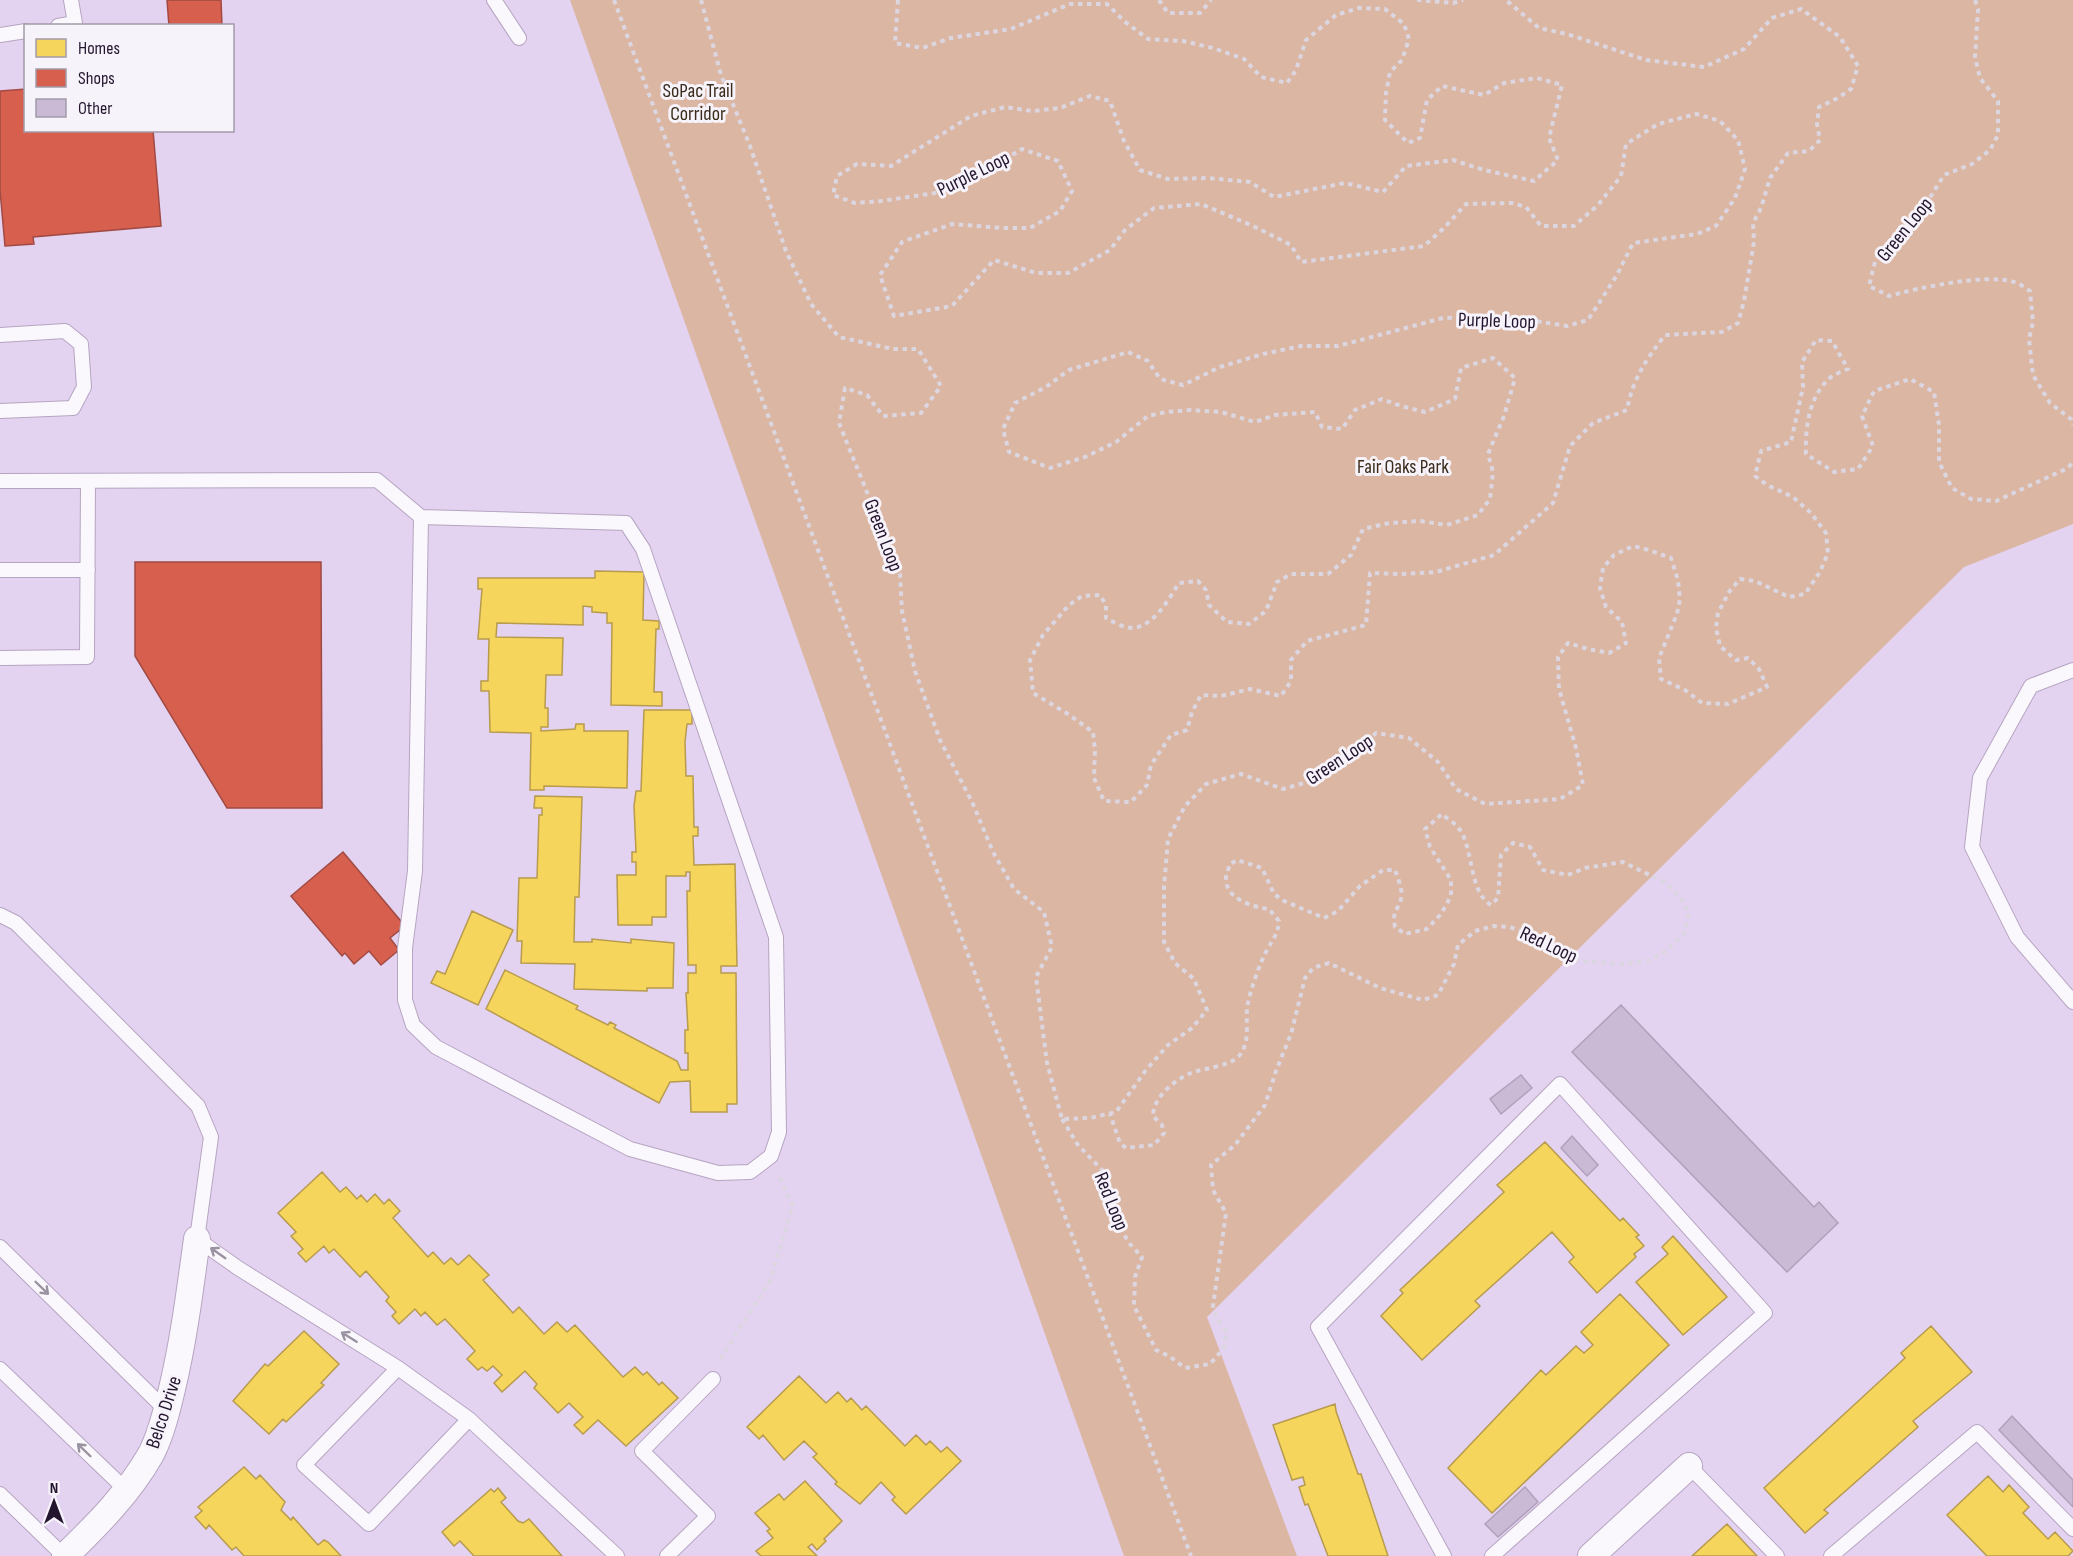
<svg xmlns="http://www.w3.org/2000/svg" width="2073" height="1556" font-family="'Sofia Sans Condensed',sans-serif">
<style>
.green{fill:#dbb6a2}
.homes{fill:#f6d55c;stroke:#b79b4e;stroke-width:1.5}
.shops{fill:#d6604d;stroke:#a14a44;stroke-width:1.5}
.building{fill:#cabad6;stroke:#b0a1bb;stroke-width:1.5}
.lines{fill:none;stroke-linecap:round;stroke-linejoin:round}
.lane-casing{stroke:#b5a5c1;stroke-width:16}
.street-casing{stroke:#b5a5c1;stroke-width:28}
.path{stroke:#dcd6e1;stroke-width:4;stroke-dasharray:4.5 4.5;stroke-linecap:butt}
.lane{stroke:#fbf8fd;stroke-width:14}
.street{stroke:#fbf8fd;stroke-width:26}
.oneway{stroke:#9a92a0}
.labels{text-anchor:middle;stroke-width:6;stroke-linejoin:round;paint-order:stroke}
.park-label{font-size:20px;fill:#3a2b1a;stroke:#f7f3fa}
.street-label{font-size:20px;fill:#24152f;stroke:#f7f3fa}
</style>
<rect width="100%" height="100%" fill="#e4d2f1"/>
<!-- green -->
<path class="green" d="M570,0h1503v524l-109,43 -757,750 90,239h-173z"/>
<!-- homes -->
<path class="homes" d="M595,571l49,1 -1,48 16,1v8h-3l-2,63h8v14l-51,-1 1,-82h-5v-10l-15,-1v-5l-9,-1v19l-86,-2 -1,14 67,1 -1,37h-16l-1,33h3v19h-7v4l34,-2 1,-5h8v7h44l-1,57 -83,-2v4h-14l1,-57 -41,-1 -1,-41h-8v-10h7l1,-42h-11l4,-50h-4v-11h117z
M644,710h48v14h-5l-2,18 1,34h7l1,51h4v9h-5l1,29 41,-1 2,102h-16v7h15l1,131h-10v8h-36l-1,-31 -20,1 -11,21 -173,-94 19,-39 73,36 -2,3 32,16 2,-3 6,3 -2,3 63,33 4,9h7v-17h-3v-23h3l-2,-37h2v-20h8v-8h-8l-1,-74h3v-19h-4v4h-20v41h-14v8h-34l-1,-50h19v-13h-4v-10h4l-2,-46 2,-15h5z
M535,796l47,1 -3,100h-4l-1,45h18v-3l39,4v-4l43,4 -1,45h-26v3l-73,-2 1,-25 -54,-1 1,-22h-5l2,-63h18l2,-63h3v-7h-8z
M472,911l41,19 -35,75 -47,-22 6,-12 8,3z
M1545,1142l75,79 3,-3 16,17 -3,2 8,9 -10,8 2,3 -39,36 -28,-31 5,-5 -22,-25 -77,69 5,5 -58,54 -41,-44 22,-23 -3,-3 104,-98 -7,-7z
M322,1172l18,20 6,-5 11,12 4,-4 6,7 8,-8 9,10 5,-5 11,12 -7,7 35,39 5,-5 11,12 7,-6 7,7 11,-10 20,20 -6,5 30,33 6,-6 25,27 13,-12 10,10 8,-7 48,52 12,-10 8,8 4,-3 12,13 3,-3 16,16 -52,48 -28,-26 -15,14 -9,-9 9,-8 -14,-14 -11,10 -24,-25 3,-4 -12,-13 -23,21 -8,-9 8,-8 -9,-9 -6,5 -5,-4 -4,3 -11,-11 8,-8 -30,-32 -8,6 -12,-13 -4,4 -6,-7 -16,15 -7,-8 4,-4 -10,-11 3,-4 -23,-26 -6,6 -26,-28 -5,4 -5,-7 -18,16 -8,-9 5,-4 -12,-13 5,-4 -18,-19z
M1673,1236l54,61 -44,38 -47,-53 32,-28 -6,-7z
M1620,1294l49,51 -177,168 -44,-45 93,-98 5,5 30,-29 8,7 9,-8 -12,-13z
M1931,1326l41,46 -59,49 5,6 -94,83 4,3 -23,20 -41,-45 141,-130 -4,-5z
M304,1331l35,33 -18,19 3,2 -38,37 -3,-3 -14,15 -36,-33 32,-37 3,2z
M799,1376l27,27 12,-11 9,10 4,-4 11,12 4,-4 39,40 11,-11 10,10 4,-4 11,11 6,-5 14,14 -55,53 -14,-14 3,-3 -14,-15 -21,22 -25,-20 2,-2 -24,-25 4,-3 -13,-13 -20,19 -21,-25 -4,4 -12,-12z
M1335,1404l1,7 22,63h3l27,82h-60l-20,-52 -3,1 -6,-18 6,-2 -2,-8 -11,3 -19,-55z
M244,1467l12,12 4,-4 25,27 -4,8 10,10 2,-3 25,28 6,-5 4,2 13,14h-97l-8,-9 -4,3 -23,-25 -3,4 -11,-12 7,-6 -4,-4z
M1988,1476l15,16 6,-7 20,22 -6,6 25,26 7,-7 18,19 -5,5h-81l-40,-41z
M805,1481l37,40 -18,18 2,2 -9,9 -5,-6 -4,3 9,9h-56l-5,-5 17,-13 -6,-7 3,-2 -15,-16 24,-19 5,6z
M498,1488l8,10 -5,4 17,19 5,2 6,-4 33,37h-88l-14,-15 -6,5 -12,-14 49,-43 3,3z
M1727,1524l30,32h-65z"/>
<!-- shops -->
<path class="shops" d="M167,0h54l1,26h-53z
M26,89v41h127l8,96 -128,11 1,7 -29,2 -5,-56v-99z
M135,562h186l1,246h-95l-92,-152z
M343,852l62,74 -15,12 9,12 -18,15 -12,-14 -15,13 -9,-11 -3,3 -51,-60z"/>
<!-- building -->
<path class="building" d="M1621,1005l193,202 5,-5 19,21 -51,49 -215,-220z
M1521,1075l11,13 -31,26 -11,-15z
M1572,1136l26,29 -11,11 -26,-28z
M2012,1416l61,64v27l-74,-77z
M1525,1487l13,15 -40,35 -13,-13z"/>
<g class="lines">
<defs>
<path id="lane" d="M494,0l25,38
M58,26l17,-3 -4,-23
M0,35l26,-4
M0,335l65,-4 16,13 3,43 -11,21 -73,3
M0,481l377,-1 44,37 205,6 17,26 133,388 3,195 -8,24 -21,16 -32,1 -88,-24 -194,-102 -23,-22 -8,-25v-52l10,-77 6,-354
M0,570h88
M0,658l87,-1 1,-176
M2073,670l-42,16 -51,92 -8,69 45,90 56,65
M0,915l16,8 182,183 13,31 -14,102 41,29 160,100 71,51 148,137
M0,1247l167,164
M398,1368l-94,97 65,59 100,-105
M0,1369l126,121
M1689,1466l88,90
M0,1494l64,62
M667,1556l41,-40 -66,-65 71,-72
M1444,1556l-126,-229 242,-243 205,229 -273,243
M1831,1556l146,-124 96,97"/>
<path id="street" d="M65,1556c32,-31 64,-63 86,-102 10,-19 16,-44 21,-65 12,-50 18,-100 25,-150
M1591,1556l98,-90"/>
</defs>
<!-- lane casing -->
<use href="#lane" class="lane-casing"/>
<!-- street casing -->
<use href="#street" class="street-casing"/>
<!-- path -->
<path class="path" d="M614,0l577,1556
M701,0l20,75 29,71 36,105 25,53 28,33 54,12h25l23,37 -20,27 -38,3 -16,-21 -22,-7 -6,35 61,151 2,37 13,60 25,69 33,64 20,48 21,37 30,23 8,35 -16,30 11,86 15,56 28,-1 26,-6 30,-42 22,-25 24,-17 15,-18 -13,-31 -19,-16 -11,-21v-55l4,-48 17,-33 21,-22 35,-10 42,15 28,-8 37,-25 28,-23 33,5 29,24 18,27 29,15 75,-5 23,-14 -7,-37 -17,-59 -1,-32 10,-14 20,6 21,4 17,-10 -4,-21 -16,-15 -6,-19 3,-20 11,-13 19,-9 16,4 22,8 7,22 2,19 -3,15 -18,44 2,21 24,11 17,13 26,1 39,-17 -8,-18 -11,-11 -12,2 -16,-14 -4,-18 2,-15 11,-21 11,-13 15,2 34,16 16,-3 15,-22 8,-19 -2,-20 -15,-20 -18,-16 -26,-12 -12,-9 6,-25 30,-9 12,-55 -1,-25 14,-22 16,1 16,28c-5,2 -13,5 -17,8 -22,18 -26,51 -25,77l28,18 24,-3 15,-23 -11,-30 12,-25 36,-12 24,13 5,33v37l13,26 19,11 25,2 72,-33 5,-6
M898,0l-3,43 27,5 29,-10 60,-9 59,-25h37l17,17 24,18 35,2 30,7 31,11 17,18 26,6 9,-13 10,-30 30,-25 23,-7 26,1 19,15 5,15 -7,21 -12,12 -4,21 -1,27 23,23 12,-5 7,-38 15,-14 42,9 20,-12 33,-5 25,7 -13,53 9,22 -24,21 -50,-11 -31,-10 -47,6 -23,26 -38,-9 -71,14 -24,-15 -42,-4 -40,1 -28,-9 -16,-29 -14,-40 -20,-5 -30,12 -28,3 -27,-4 -34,9 -80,50 -34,-2 -20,12 -4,19 22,8 26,-2 61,-9 45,-22 35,-21 36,12 14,30 -12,20 -30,17h-28l-50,-4 -50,18 -22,33 14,41 58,-10 42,-46 42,13h32l42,-23 15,-20 29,-22 47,-4 52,22 38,19 10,17 123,-16 20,-18 22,-24 46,-1 14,4 15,19h33l24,-21 23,-29 5,-32 32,-20 38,-10 24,7 18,19 7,29 -10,29 -19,28 -19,8 -64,9 -16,32 -29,45 -21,6 -57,-9 -67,1 -105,28h-37l-38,8 -43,13 -37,18 -23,-6 -12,-18 -20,-9 -59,18 -23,17 -31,16 -12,26 6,23 41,16 35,-11 31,-15 32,-26 18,-4 24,-2 31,2 34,10 20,-7 40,-3 7,15 20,2 13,-19 27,-11 19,7 24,6 30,-13 6,-31 32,-10 22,20 -11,38 -16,38 5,18 -3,27 -12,16 -31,10 -27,-4 -31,2 -26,6 -12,26 -23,19h-37l-14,8 -11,29 -17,13 -22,-2 -18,-17 -3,-15 -8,-9 -19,2c-10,16 -25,43 -46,45 -10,0 -19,-6 -27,-10v-13l-6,-10 -18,1 -13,9 -26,30 -13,25 3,33 35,21 25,18 2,18 -1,28 10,23 27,1 16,-17 4,-20 20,-30 16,-5 5,-18 9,-17 20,1 29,-7 31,7 10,-15v-21l16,-19 59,-16 4,-52 31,1 35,-2 58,-17 59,-52 17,-57 23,-23 34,-13c6,-32 19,-50 38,-75l57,-3 16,-9 6,-22 10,-59 -1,-19 8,-15 9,-30 18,-25 21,-2 11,-11 -3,-16 2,-17 17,-8 15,-10 7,-23 -18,-29 -39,-28 -29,9 -28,31 -40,18 -58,-7 -79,-26 -28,-6 -33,-28
M1159,0l9,13h32l11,-13
M1417,0l36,3 10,-3
M1975,0l3,9 -3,48 5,21 18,23v34l-8,15 -18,14 -28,11 -13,21 -55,62 -7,28 20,10c29,-8 97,-23 125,-14 5,1 11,6 16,9l3,31 -4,17 4,36 17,28 21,16 2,6
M1062,1119l16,26 24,25 14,52 14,22 12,13 -7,20 -1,29 22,44 13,6 16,12 25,-4 14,-16 2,-17 -9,-12 -4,-13 13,-93 -13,-23 -2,-25 24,-20 30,-40 11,-34 15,-37 14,-56 8,-10 16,-5 51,25 43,12 15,-5 16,-31 4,-19 17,-14 19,-5 16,1 24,10 45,24 44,3 27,-4 16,-9 19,-19 4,-19 -9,-16 -14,-14 -43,-21 -38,6 -17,7 -25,-5 -13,-23 -17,-4 -12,12 -3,43 -7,7c-24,-15 -16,-59 -34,-79 -4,-4 -11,-8 -15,-12l-17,15 5,18 21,33v16l-10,18 -14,15 -22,5 -10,-7c-3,-16 2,-15 6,-28 2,-10 -3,-20 -6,-29h-12l-23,16 -22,25 -14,7 -40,-17 -10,-7 -12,-26 -25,-8 -7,4c-1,4 -4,10 -4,14 -1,21 27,29 43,31l10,12c-1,13 -6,18 -12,29 -7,13 -16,38 -19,53 -4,17 4,38 -9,53 -10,11 -36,12 -48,17 -17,7 -38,25 -38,43l9,9 2,8 -10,12 -28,3 -6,-5 -10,-29
M720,1359l50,-78 23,-75 -14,-31"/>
<!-- lane -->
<use href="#lane" class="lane"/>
<!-- street -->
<use href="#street" class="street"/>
</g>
<!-- one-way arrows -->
<defs><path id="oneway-shaft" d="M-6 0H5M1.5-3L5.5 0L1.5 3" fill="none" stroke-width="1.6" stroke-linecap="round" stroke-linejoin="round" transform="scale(1.5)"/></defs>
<g class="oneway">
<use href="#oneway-shaft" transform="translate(218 1253) rotate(-145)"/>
<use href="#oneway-shaft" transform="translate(42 1288) rotate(44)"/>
<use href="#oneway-shaft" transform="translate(349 1337) rotate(-148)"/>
<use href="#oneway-shaft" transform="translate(84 1450) rotate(-136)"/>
</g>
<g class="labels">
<!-- park labels -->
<g class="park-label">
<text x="698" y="97">SoPac Trail<tspan x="698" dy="23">Corridor</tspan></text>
<text x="1403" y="473">Fair Oaks Park</text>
</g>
<!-- street labels -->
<g class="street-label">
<text transform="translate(973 173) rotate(-26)" y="7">Purple Loop</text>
<text transform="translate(1904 229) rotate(-51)" y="7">Green Loop</text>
<text transform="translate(1497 320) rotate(2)" y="7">Purple Loop</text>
<text transform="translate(884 535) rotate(69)" y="7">Green Loop</text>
<text transform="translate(1339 759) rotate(-33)" y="7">Green Loop</text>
<text transform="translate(1549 944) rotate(25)" y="7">Red Loop</text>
<text transform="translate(1112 1201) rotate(68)" y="7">Red Loop</text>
<text transform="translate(163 1412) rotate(-72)" y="7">Belco Drive</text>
</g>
</g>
<!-- legend -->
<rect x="24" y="24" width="210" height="108" fill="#f7f3fa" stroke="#a39aa9" stroke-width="1.5"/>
<rect x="36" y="39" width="30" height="18" fill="#f6d55c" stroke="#a39aa9" stroke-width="1.5"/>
<text x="78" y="54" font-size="18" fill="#24152f">Homes</text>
<rect x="36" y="69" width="30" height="18" fill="#d6604d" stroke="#a39aa9" stroke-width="1.5"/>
<text x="78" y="84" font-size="18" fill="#24152f">Shops</text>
<rect x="36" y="99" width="30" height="18" fill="#cabad6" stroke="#a39aa9" stroke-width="1.5"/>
<text x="78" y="114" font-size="18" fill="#24152f">Other</text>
<!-- north arrow -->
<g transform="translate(54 1502)" stroke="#f7f3fa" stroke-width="4.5" paint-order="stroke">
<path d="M0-4.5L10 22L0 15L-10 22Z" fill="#24152f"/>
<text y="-9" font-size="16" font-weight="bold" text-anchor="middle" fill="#24152f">N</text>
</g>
</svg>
